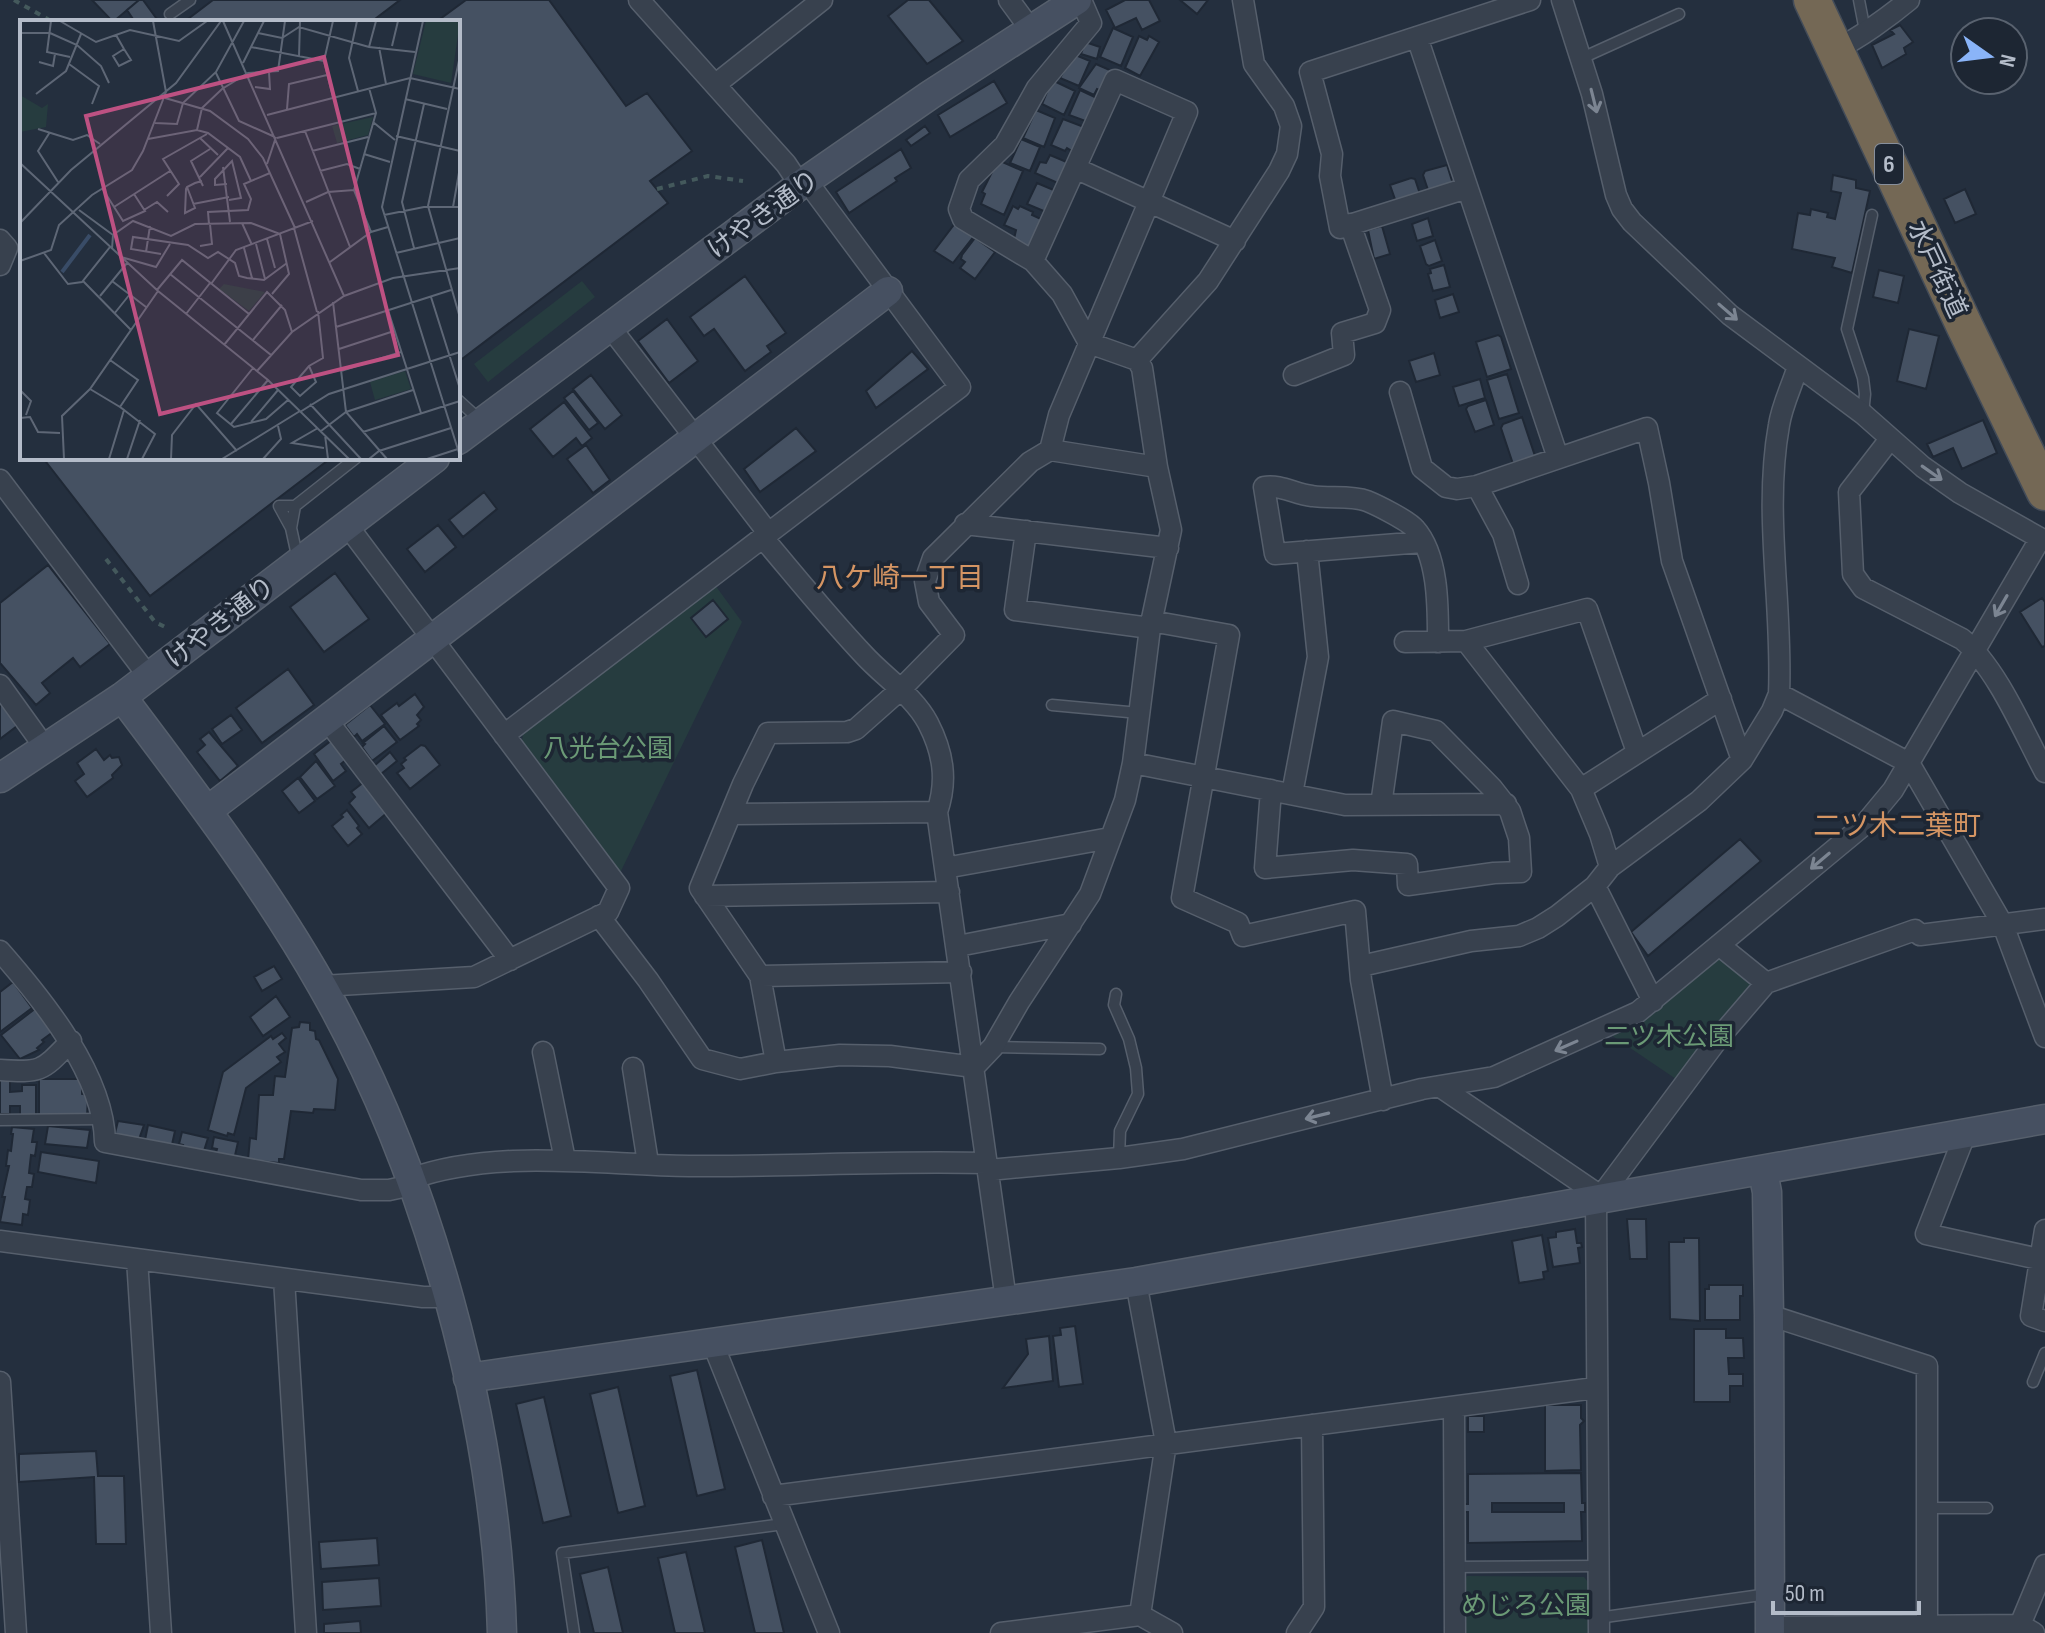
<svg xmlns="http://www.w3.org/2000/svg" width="2045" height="1633" font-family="'Sofia Sans Condensed','Noto Sans JP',sans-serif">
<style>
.green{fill:#263c3f}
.building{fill:#455162;stroke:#1f2835;stroke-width:2;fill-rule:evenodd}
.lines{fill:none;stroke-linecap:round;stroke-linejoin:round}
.lane-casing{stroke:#565f6c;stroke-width:13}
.street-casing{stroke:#565f6c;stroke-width:23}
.secondary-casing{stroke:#565f6c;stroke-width:31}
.highway-casing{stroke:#434c59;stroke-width:39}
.path{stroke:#44595c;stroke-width:4;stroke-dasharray:6 6;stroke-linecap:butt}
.lane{stroke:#38414e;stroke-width:10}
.street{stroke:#38414e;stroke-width:20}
.secondary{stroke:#465061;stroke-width:28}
.highway{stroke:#746855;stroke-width:36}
.oneway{stroke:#7c8592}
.labels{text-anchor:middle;stroke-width:7;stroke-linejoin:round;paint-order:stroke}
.shield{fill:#1d2633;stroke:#878f9c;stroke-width:2}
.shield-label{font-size:24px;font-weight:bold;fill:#b4bcc9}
.street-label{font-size:26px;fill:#b4bcc9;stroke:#1d2633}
.park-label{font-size:26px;fill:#6b9a76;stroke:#1d2633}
.neighbourhood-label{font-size:28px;fill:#d59563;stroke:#1d2633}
.inset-river{fill:none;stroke:#394c67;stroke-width:4}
.inset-road{fill:none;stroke:#5e6776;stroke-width:2}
.view{fill:#bd5182;fill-opacity:0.15;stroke:#bd5182;stroke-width:4}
.inset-edge{fill:none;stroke:#b4bcc9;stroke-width:4}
</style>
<rect width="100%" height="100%" fill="#242f3e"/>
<!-- green -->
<path class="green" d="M582,281l13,16 -107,85 -14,-18z
M715,585l27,37 -122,251 -98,-131 1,-9z
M1717,956l26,8 9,25 -76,90 -65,-44z
M1467,1576l117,1 4,5 1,51h-125v-51z"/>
<!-- building -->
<path class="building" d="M92,0h47l-26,22z
M139,0h4l16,22h-24l-8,-12z
M213,0h187l-29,22h-187z
M466,0h83l77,106 21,-13 45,58 -42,30 18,22 -210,159v-340h-22z
M908,0h21l34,41 -36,23 -39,-48z
M1125,0h24l11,21 -18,9 -6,-12 -21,10 -9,-18z
M1180,0h28l-11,14z
M1900,25l13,17 -9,6 2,6 -24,14 -10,-23 22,-11 -4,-4z
M1113,28l20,9 -12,29 -21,-9z
M1139,36l8,4 2,-4 10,6 -19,34 -15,-8z
M1085,42l15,5 -3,12 -16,-5z
M1073,54l17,7 -11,25 -19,-8z
M1096,64l16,7 -10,20 -5,-2 -3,6 -15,-7z
M1052,80l23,11 -11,24 -22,-11z
M994,81l13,22 -57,34 -12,-22z
M1080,90l19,9 -11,23 -19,-7z
M1036,110l19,8 -11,29 -21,-9z
M1063,119l21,8 -12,24 -5,-3 -2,3 -14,-6z
M925,126l5,7 -19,13 -5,-6z
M1021,139l19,8 -10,24 -20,-8z
M901,149l10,19 -16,10 2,3 -48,32 -13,-21z
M1050,155l19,8 -9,21 -25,-11 5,-11 6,1z
M998,160l25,11 -19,44 -23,-11 4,-10 -3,-2z
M1447,165l6,19 -22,7 -3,-1 -5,-15 2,-4z
M1833,175l23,5v8l14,3 -18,82 -20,-6 3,-9 -43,-9 6,-36 12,2 1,-6 17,4 -1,4 8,2 6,-26 -10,-2z
M1411,178l4,1 5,15 -24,8 -6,-17z
M1037,183l19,8 -10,21 -19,-8z
M1965,189l11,25 -21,9 -11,-24z
M1013,206l5,3 2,-3 13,6 -1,3 11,5 -12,28 -17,-9 2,-9 -12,-5z
M1428,218l5,18 -16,5 -5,-17z
M956,222l18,14 -21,27 -19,-12z
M1382,226l8,28 -16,5 -6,-29z
M975,238l20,14 -20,27 -15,-11 5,-6 -4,-3 1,-4z
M1435,240l7,21 -13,5 -3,-2 -6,-18z
M1444,265l6,22 -17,4 -5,-17 3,-1 -1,-4z
M1879,270l25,6 -6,27 -25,-6z
M745,276l41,57 -19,13 4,6 -26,19 -31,-42 -10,7 -14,-19z
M1453,294l6,18 -19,6 -5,-18z
M667,319l31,42 -29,22 -31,-42z
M1909,329l30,7 -13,53 -29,-8z
M1498,335l3,2 10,32 -24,8 -11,-35z
M912,351l16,18 -52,39 -10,-17z
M1434,353l6,22 -24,7 -7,-21z
M1507,374l12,39 -20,6 -12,-39z
M591,375l31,40 -17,14 -32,-40z
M1480,379l5,19 -26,8 -6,-19z
M573,391l25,32 -9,7 -25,-32z
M1486,400l8,25 -19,7 -9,-23 2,-3z
M564,402l28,36 -10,8 -6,-8 -23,19 -23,-28z
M1522,417l13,39 -22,8 -12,-36 2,-4z
M1983,420l14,33 -35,16 -9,-21 -20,9 -6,-13z
M796,428l20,23 -56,41 -16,-23z
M586,445l24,35 -17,13 -26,-34z
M43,458h288l-181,138z
M484,492l13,17 -34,28 -14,-17z
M438,525l18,22 -31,25 -18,-23z
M48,565l62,79 -30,23 -7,-9 -31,25 8,10 -14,12 -36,-42v-60z
M335,573l34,46 -45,33 -34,-45z
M2042,598l3,4v44l-3,1 -22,-35z
M713,600l15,19 -22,18 -15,-19z
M288,669l26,36 -52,38 -26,-35z
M415,694l9,13 -7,8 4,5 -4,4 2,2 -19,14 -19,-25 16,-12 2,3z
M0,695l21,28 -21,16z
M370,705l15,19 -23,17 -5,-7 -3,3 -9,-12z
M231,715l11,15 -20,14 -10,-15z
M384,726l13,16 -25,19 -10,-14 3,-3 -2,-1z
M209,732l29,34 -18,15 -23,-29 8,-7 -5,-6z
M332,740l15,19 -6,5 5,7 -13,10 -19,-27z
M421,745l4,1 15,19 -30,24 -13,-16 7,-5 -3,-4 5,-4 -2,-2z
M96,749l8,11 6,-5 2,3 7,-1 3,8 -10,10 1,3 -26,19 -12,-16 9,-7 -7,-11z
M390,752l7,9 -16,13 -7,-8z
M316,761l19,25 -18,13 -17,-22z
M298,778l17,23 -16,12 -17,-22z
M364,782l24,30 -19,16 -20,-25 6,-6 -4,-5z
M347,810l12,16 -2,2 5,6 -14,12 -16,-20 11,-9 -2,-2z
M1740,839l21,22 -113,95 -17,-24z
M274,966l8,13 -20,12 -8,-14z
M13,982l19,26 -32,24v-40z
M276,996l14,21 -27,19 -13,-19z
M36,1008l17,24 -11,8 2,2 -7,6 2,2 -19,9 -19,-24z
M300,1022l10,1v7l5,1 1,8 3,1 19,39 -3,31 -21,-1 -1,4 -22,-2 -7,48h-5v4l-31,-3 2,-22 6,1 3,-44h14l2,-19 10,1 7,-49 7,-1z
M282,1033l4,5 -7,6 6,8 -8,5 4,5 -35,26 -12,47 -6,-2 -1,3 -19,-6 15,-58 48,-36 2,3z
M39,1079h43v15l6,1 -1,22h-48z
M0,1080h10v12l12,-1v-6h14v30h-16v-9h-10v8h-10z
M118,1121l26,4 -6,17 -24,-5z
M148,1125l27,6 -4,18 -26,-9z
M48,1126l42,4 -3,18 -42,-4z
M12,1127l22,2 -2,13h5l-2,14 -4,-1 -2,18 5,1 -2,13h-5l-2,12 5,1 -2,15 -5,-1 -1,11 -22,-3 5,-25h-3l7,-31h-3l2,-16 3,1 2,-17h-2z
M182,1132l26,6 -5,16 -21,-5 1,-4 -4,-1z
M214,1137l24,5 -4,18 -19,-4 2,-7 -5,-1z
M41,1152l58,9 -3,22 -58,-11z
M1627,1219h19l1,40h-17z
M1575,1229l2,14h4l1,4 -4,1 2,15 -27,4 -5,-29 8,-1v-5z
M1542,1235l6,36 -5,1 1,7 -25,4 -7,-42z
M1684,1238h15l1,83 -30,-2 -1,-77h15z
M1709,1285h34v11h-3v24h-35v-31h4z
M1075,1326l8,58 -24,3 -6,-51 8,-1 -1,-7z
M1694,1329h32v9h17l1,20h-16l1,16h14v12h-13v16h-36z
M1049,1336l4,45 -50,7 25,-34 -2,-15z
M697,1370l28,119 -28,7 -27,-120z
M618,1387l27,119 -27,7 -28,-119z
M544,1397l27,119 -28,7 -27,-119z
M1545,1405h36v13l3,3 -4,4 1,45 -36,1z
M1468,1416h16v16h-16z
M96,1451l2,25h26l2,68h-30l-2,-67 -75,5v-28z
M1581,1473l1,30h3v9h-4l1,29 -114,2v-31h-4v-8h4v-30zM1492,1503h72v9h-72z
M377,1538l2,27 -58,4 -2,-27z
M762,1540l22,93h-29l-20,-86z
M686,1552l19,81h-30l-17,-75z
M608,1567l15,66h-29l-14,-59z
M379,1578l2,28 -58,4 -1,-28z
M360,1621l1,12h-37v-9z"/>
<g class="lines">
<defs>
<path id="lane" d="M1859,0l6,31
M170,14l20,-14
M1582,58l97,-44
M458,400l22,20
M1863,414l2,-20 -2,-16 -16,-49 25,-114
M295,506l61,-48
M291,528l4,-22h-16l12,22 7,32
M1052,705l87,8
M1116,994l-2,11 15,34 7,29 2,26 -18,37 -1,27
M994,1047l106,2
M0,1120l103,-1
M2033,1382l12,-29
M1928,1508h59
M1454,1567l144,-1
M1598,1618l170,-24
M574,1633l-12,-80 222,-29"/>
<path id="street" d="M639,0l147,164 14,21
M1009,0l22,30
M1081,0l10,23 -54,65 -32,57 -36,35 -10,29 4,10 70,42 29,33 27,49 48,17
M1562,0l30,94 24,101 6,14 10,13 98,93 133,99 60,53 37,26 85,48
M1417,37l141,421
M1836,49c21,-9 55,-34 73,-49
M716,84l106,-84
M1075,168l160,73
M1467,188l-127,40 -10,-52 2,-22 -22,-82 220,-72
M0,240l7,8 -7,17
M610,327l159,207
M1294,375l50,-20 -2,-22 33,-10 5,-13 -30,-86
M1400,392l22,76 24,19 11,2 20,-3 170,-58 12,55 13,78 70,199
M1890,439l-41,53 4,82 10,14 99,51c35,29 61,92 83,133
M1050,450l107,17
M0,480l149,197
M1477,486l26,48 15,50
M965,524l203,24
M1026,531l-11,79 135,18
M763,538c33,39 66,80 101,117 20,22 50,41 64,68 15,29 20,57 9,89l69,488
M1422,542l-147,12 -11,-67c16,-3 31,7 48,9 17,3 39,-1 55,5 10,4 42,20 48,28 24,27 23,80 23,113
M1151,621l78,14 -47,263 56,25 5,13 112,-25 6,69 22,120
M1466,641l115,148 19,45 10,33
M1405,642l61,-1 121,-32 50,143
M0,685l46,64
M1779,694l130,69 94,162 42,112
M327,720l183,240
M504,735l456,-348 -154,-207
M1133,763l212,42 161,-1
M1581,789l140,-90
M1271,790l-6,78 88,-8 54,4 1,21 86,-12 27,-1 -2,-34 -9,-27 -18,-23 -56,-57 -43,-10 -12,84
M1292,794l26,-137 -11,-106
M732,814l205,-2
M945,868l165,-30
M1595,886l58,115
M705,896l244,-4
M599,916l49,64 54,79 38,10 36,-7 64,-7 50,1 84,11 19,-20 26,-45 71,-108 35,-94 8,-37 17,-135 21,-98 -14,-63 -15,-99 -5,-8 71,-79 71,-110 8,-17 4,-28 -7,-20 -30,-42 -11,-64
M1719,945l47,38
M958,946l113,-22
M0,951c43,49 104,124 105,191l256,48h28l23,-5
M1361,966l110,-25 48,-5 19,-8 19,-12 38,-30 15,-19 89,-66 43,-41 30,-49 7,-17c4,-89 -16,-180 0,-269 3,-20 13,-39 19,-59
M760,976l201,-4
M322,986l152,-9 134,-65 11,-24 -272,-363
M543,1052l22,108
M776,1062l-16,-86 -60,-88 43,-104 25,-51 79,-1 9,-3 44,-39 54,-55 -25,-33 -4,-21 8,-23 97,-96 20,-12 9,-35 128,-303 -72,-32 -82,181
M633,1068l15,95
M0,1070c42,3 42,1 71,-29
M1442,1088l160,109
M1966,1132l-40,102 113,25
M989,1170l130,-12 64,-9 239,-60 72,-12 144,-65 226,-187 29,-35 147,-251
M410,1179c87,-31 189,-14 279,-13 99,1 199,-6 298,-3
M1601,1196l117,-157 48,-56 149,-53 5,5 125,-16
M1596,1198l3,435
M2045,1230l-14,86 14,5
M0,1241l423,56h25
M137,1259l24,374
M284,1279l22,354
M1769,1315l158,51v260
M713,1344l116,289
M0,1382l16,251
M1454,1408l1,225
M773,1496l822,-108
M1140,1615l32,18
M2020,1625l25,-60
M1770,1627l250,-2 14,8
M1001,1633l139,-18 26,-172 -30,-161
M1297,1633l17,-26 -2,-182"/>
<path id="secondary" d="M458,440l342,-255 130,-90 147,-95
M122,697c70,93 142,187 200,289 105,184 174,435 180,647
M0,778l122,-81 313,-239
M207,811l681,-520
M1763,1172l4,20 2,123 1,318
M468,1378l668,-96 909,-163"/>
<path id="highway" d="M1812,0l153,327 80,165"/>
</defs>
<!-- lane casing -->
<use href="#lane" class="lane-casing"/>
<!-- street casing -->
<use href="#street" class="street-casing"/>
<!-- secondary casing -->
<use href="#secondary" class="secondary-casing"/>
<!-- highway casing -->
<use href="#highway" class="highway-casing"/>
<!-- path -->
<path class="path" d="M14,0l39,22
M657,189l51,-13 35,5
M106,559l49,63 12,6"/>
<!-- lane -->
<use href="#lane" class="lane"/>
<!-- street -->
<use href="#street" class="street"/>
<!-- secondary -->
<use href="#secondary" class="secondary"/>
<!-- highway -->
<use href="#highway" class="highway"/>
</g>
<!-- one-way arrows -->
<defs><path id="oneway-shaft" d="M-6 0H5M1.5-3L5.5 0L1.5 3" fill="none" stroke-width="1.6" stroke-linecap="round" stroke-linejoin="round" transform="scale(2)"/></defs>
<g class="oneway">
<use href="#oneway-shaft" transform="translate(1594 101) rotate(76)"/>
<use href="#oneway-shaft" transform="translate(1728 312) rotate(41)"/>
<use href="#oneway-shaft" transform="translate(1932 473) rotate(35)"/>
<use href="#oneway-shaft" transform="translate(2001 606) rotate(120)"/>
<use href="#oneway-shaft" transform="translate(1820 861) rotate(140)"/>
<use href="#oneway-shaft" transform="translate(1566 1046) rotate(156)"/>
<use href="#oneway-shaft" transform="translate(1317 1116) rotate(166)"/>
</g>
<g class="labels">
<!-- shield labels -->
<rect class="shield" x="1875" y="144" width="28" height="40" rx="6"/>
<g class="shield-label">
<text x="1889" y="172">6</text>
</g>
<!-- street labels -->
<g class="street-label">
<text transform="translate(763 214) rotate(-36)" y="9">けやき通り</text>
<text transform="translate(1938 269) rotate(65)" y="9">水戸街道</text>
<text transform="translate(220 622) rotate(-38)" y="9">けやき通り</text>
</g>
<!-- park labels -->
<g class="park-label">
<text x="608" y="757">八光台公園</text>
<text x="1669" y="1045">二ツ木公園</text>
<text x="1526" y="1614">めじろ公園</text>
</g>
<!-- neighbourhood labels -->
<g class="neighbourhood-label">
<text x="900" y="587">八ケ崎一丁目</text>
<text x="1897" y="835">二ツ木二葉町</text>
</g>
</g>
<!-- overview -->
<g transform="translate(20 20)">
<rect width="440" height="440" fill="#242f3e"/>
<path d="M406,1h34l-9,62 -38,-9zM0,75l22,13 6,-4 -2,23 -26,5zM353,97l-5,18 -31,8 -5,-17zM204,264l41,8 -16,19 -30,-22zM385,351l6,18 -36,11 -5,-18z" fill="#263c3f"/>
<path class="inset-river" d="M42,252l28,-37"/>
<path class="inset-road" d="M31,1l-4,31 23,5M40,1l36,21 34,-12 49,11 28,-20M203,1l121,275M337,1l-8,37 9,33M403,1l-41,186 78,249M0,13h30M30,13l27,12 24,21 8,17M238,13l24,5 17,-11 70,20 46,5M96,15l8,14 7,11 -12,6 -6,-10 11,-7M372,26l6,-25M231,27l73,14M349,27l7,-26M359,27l7,37M440,36l-32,150 32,112M279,37l1,-36M19,42l14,4 2,-12M223,43l21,-42M49,44l30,22 -7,18M196,53l23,48 36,16M235,67l15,2 -1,-17M16,74l30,-23 15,-37M313,77l-9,-36 9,-40M145,78l45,13 38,28 15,19 32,70M385,79l42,10M267,89l2,-25 38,-9M247,95l143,-37 50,11M353,102l22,18M135,103l22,1 6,-21 33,-31 28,-51M18,109l35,11 14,-5 13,9M177,110l5,-22 20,-19 26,-16 30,-2 7,-50M285,111l45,116M30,112l-12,19 20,31M376,116l64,15M180,118l18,17M257,118l99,-25M128,119l49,-9 11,3 32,24 11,24M292,131l56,-14M344,134l26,8M0,143l138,128 110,89 81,79M247,144l9,-27M203,147l7,55M300,151l27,-7 13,5M180,157l28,-29M207,164l-12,1v-6l17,-18 9,37 -12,2M183,166l-12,-25 19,-12M167,167l8,21 -10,5 1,-24 1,-2 8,-4 7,-2M82,168l21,33 22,-10 -11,-17M334,170l22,-77 -7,-25M147,176l12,-12 -16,-25 44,-25M286,182l22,-10 26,-2 17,42M173,184l36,-7M94,187l56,-36M433,187l7,-40M59,190l34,25M124,190l13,-8 11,10M364,195l40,-8h36M0,203l51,-53 105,-87 45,-62M222,203l10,22M189,204l-1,-12 40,-2 3,-11 -7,-15 26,-11M274,208l23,84M247,219l8,29M236,224l9,35M180,226l12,-2 -2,-20M224,228l8,30M394,228l-12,-46 22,-98M92,229l1,-14 20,-14 38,15 24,-12 56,-1 29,11 9,40 -17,20M126,232l4,-26M24,233l24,31 14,-2 28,-35M376,233l64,-15M141,234l-30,-5 2,-12 55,8 20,13 10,-6 17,11 4,13 8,2 17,2 23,-17M101,237l35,10 14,-23M0,241l31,-11 8,-25 33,-30 40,-25 11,-19 23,-59 -13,-71M310,242l41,-30 17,-5M150,254l101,81M63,261l48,49M92,261l34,26M191,264l25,-34 77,-29M137,270l25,-30 67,54M80,276l27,-33M411,277l29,92M313,282l13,110 41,47M368,290l33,103M94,294l16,-20M166,294l24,-31M316,307l115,-37M233,320l29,-35M204,325l43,-53 18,18 7,22M319,329l55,-18M289,346l7,16 -16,14 -9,-9 18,-21 14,-8 -5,-47M233,348l-36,45 17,14 32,-8 22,-19M237,351l35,-39 52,-36 49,-18 67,-10M321,351l60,-19M70,369l30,18M0,370l11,11 -5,14M290,384l51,55M104,390l31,24 -13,25M280,392l29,-18 131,-42M0,398l10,-1 8,15 22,1M231,402l27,-32M211,404l37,-44M298,408l-26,15 32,5M301,411l25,-19 67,-22M343,412l97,-31M305,415l3,24M44,439l-2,-43 28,-27 68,-98M89,439l15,-49 -4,-3 18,-27 -28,-20M107,439l13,-39M151,439l1,-24 24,-31 41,47M202,439l78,-48M243,439l18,-20 -3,-13M349,439l10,-8 72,-23M407,439l31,-10"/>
<path class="view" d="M304,37l74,298 -238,59 -74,-298z"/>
<rect width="440" height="440" class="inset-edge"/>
</g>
<!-- north arrow -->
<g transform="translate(1989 56) rotate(104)"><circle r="38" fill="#1d2633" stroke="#59626f" stroke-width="2"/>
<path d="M0-6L14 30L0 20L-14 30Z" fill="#8ab4f8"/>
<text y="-12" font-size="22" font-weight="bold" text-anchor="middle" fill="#b4bcc9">N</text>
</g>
<!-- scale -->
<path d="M1773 1601v12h146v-12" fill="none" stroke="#b4bcc9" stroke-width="4"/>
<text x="1785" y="1601" font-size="24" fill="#b4bcc9" stroke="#1d2633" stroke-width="6" paint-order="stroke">50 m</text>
</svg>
